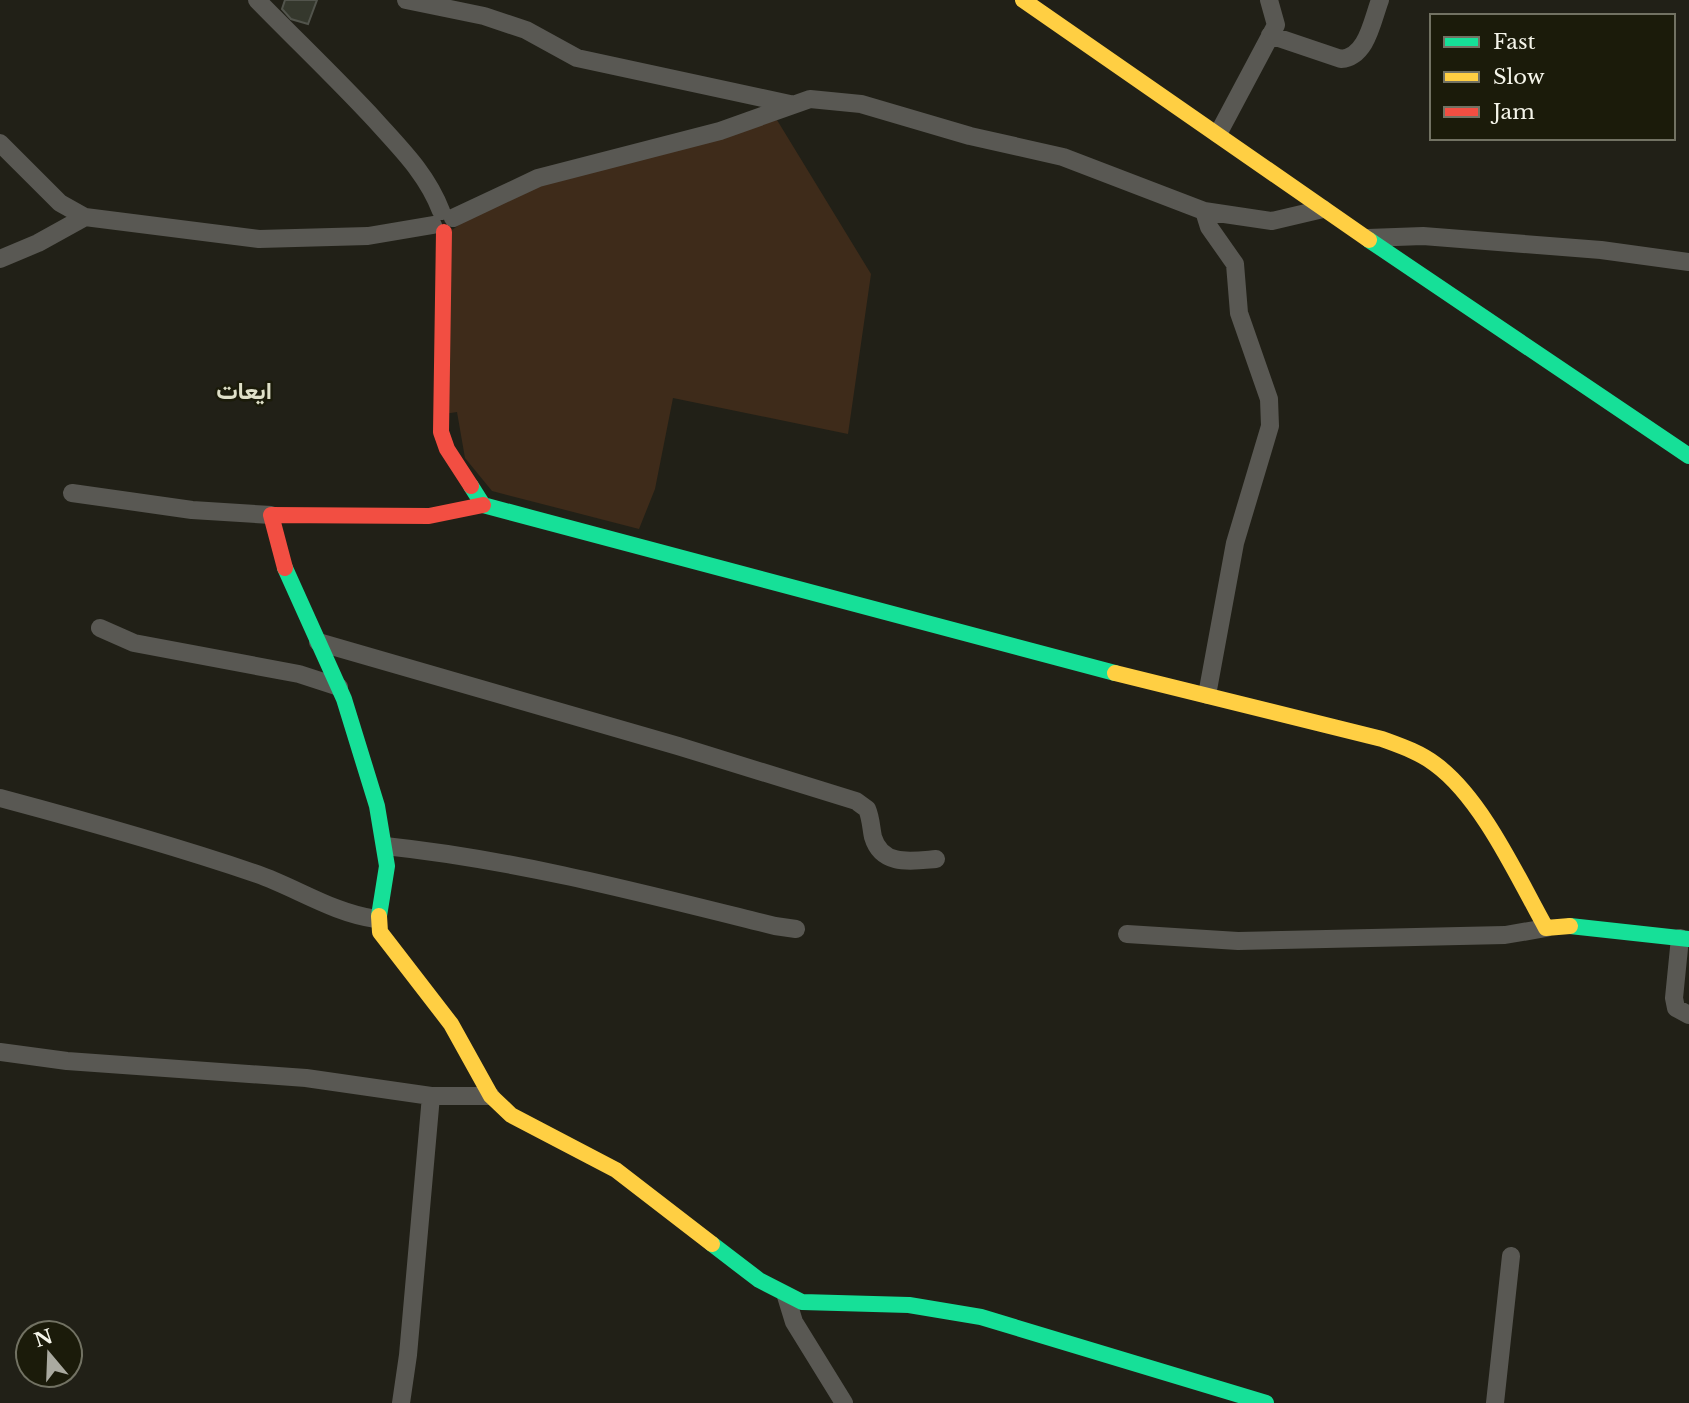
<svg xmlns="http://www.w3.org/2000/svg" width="1689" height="1403" font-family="'Libre Baskerville',Vazirmatn,serif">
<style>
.green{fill:#3e2b1a}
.building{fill:#35382d;stroke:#52544c;stroke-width:2}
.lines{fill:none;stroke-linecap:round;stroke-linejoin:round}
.street{stroke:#595853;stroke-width:18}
.fast{stroke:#16e098;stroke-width:16}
.slow{stroke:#ffcf43;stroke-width:16}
.jam{stroke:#f24e42;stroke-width:16}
.labels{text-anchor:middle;stroke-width:5;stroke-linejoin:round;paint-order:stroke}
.quarter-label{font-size:24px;font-weight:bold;fill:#dfe0c9;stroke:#1b1b0a}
</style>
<rect width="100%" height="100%" fill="#212017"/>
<!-- green -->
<path class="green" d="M777,120l94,154 -23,160 -175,-36 -18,91 -16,40 -147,-38 -27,-33 -8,-46 -13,2 8,-184 51,-37z"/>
<!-- building -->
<path class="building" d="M285,0h32l-9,24 -17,-5 -9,-10z"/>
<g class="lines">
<!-- street -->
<path class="street" d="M257,0c39,40 80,79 118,120 26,29 52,54 66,91
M406,0l78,16 42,14 51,28 213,46
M1270,35l71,24c26,-2 31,-38 39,-59
M1218,134l58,-109 -7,-25
M0,143l60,60 25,14 174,22 109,-3 65,-11
M1204,211l5,16 26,37 4,49 30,86 1,27 -35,117 -28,152
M453,218l85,-40 182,-47 90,-32 51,5 109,32 93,21 141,54 68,10 51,-12
M1368,238l55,-2 178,14 88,12
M0,259l38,-16 47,-26
M72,493l120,17 79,5
M100,628l34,15 165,31 40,13
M318,642l360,104 178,55 11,8c4,9 4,19 6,28 9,30 39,24 63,22
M0,798c86,23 172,47 257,76 40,14 76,39 119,45
M385,846c133,14 261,48 390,80l21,3
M1127,934l111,7 267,-6 41,-7
M1680,938l-6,60 2,10 13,7
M0,1052l67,9 239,17 125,18h60
M786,1296l8,26 50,81
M401,1403l7,-48 23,-259
M1495,1403l16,-147"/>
<!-- fast -->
<path class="fast" d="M1369,240l320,216
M471,486l12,19 632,168
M285,568l59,131 33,107 10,60 -8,50
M1570,926l119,13
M712,1244l47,36 43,22 107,3 72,12 285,86"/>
<!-- slow -->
<path class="slow" d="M1023,0l346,240
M1115,673l267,66c19,7 37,13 53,25 47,34 83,114 111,164l24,-2
M379,916l1,16 71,92 40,72 20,19 105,55 96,74"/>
<!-- jam -->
<path class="jam" d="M444,232l-3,200 6,17 24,37
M285,568l-14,-53 158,1 54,-11"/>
</g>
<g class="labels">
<!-- quarter labels -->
<g class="quarter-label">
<text x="244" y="399">ايعات</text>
</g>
</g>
<!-- legend -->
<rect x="1430" y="14" width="245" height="126" fill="#1b1b0a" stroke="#727263" stroke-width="2"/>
<rect x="1444" y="37" width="35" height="10" fill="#16e098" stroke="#727263" stroke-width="2"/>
<text x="1493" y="49" font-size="21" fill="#f4f4e9">Fast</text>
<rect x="1444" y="72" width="35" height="10" fill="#ffcf43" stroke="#727263" stroke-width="2"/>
<text x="1493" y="84" font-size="21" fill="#f4f4e9">Slow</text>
<rect x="1444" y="107" width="35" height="10" fill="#f24e42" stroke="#727263" stroke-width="2"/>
<text x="1493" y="119" font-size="21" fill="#f4f4e9">Jam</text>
<!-- north arrow -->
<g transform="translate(49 1354) rotate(341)"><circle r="33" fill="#1b1b0a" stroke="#727263" stroke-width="2"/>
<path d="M0-5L12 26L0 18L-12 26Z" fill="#aaaaa0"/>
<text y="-10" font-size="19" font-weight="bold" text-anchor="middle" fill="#f4f4e9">N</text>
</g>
</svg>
